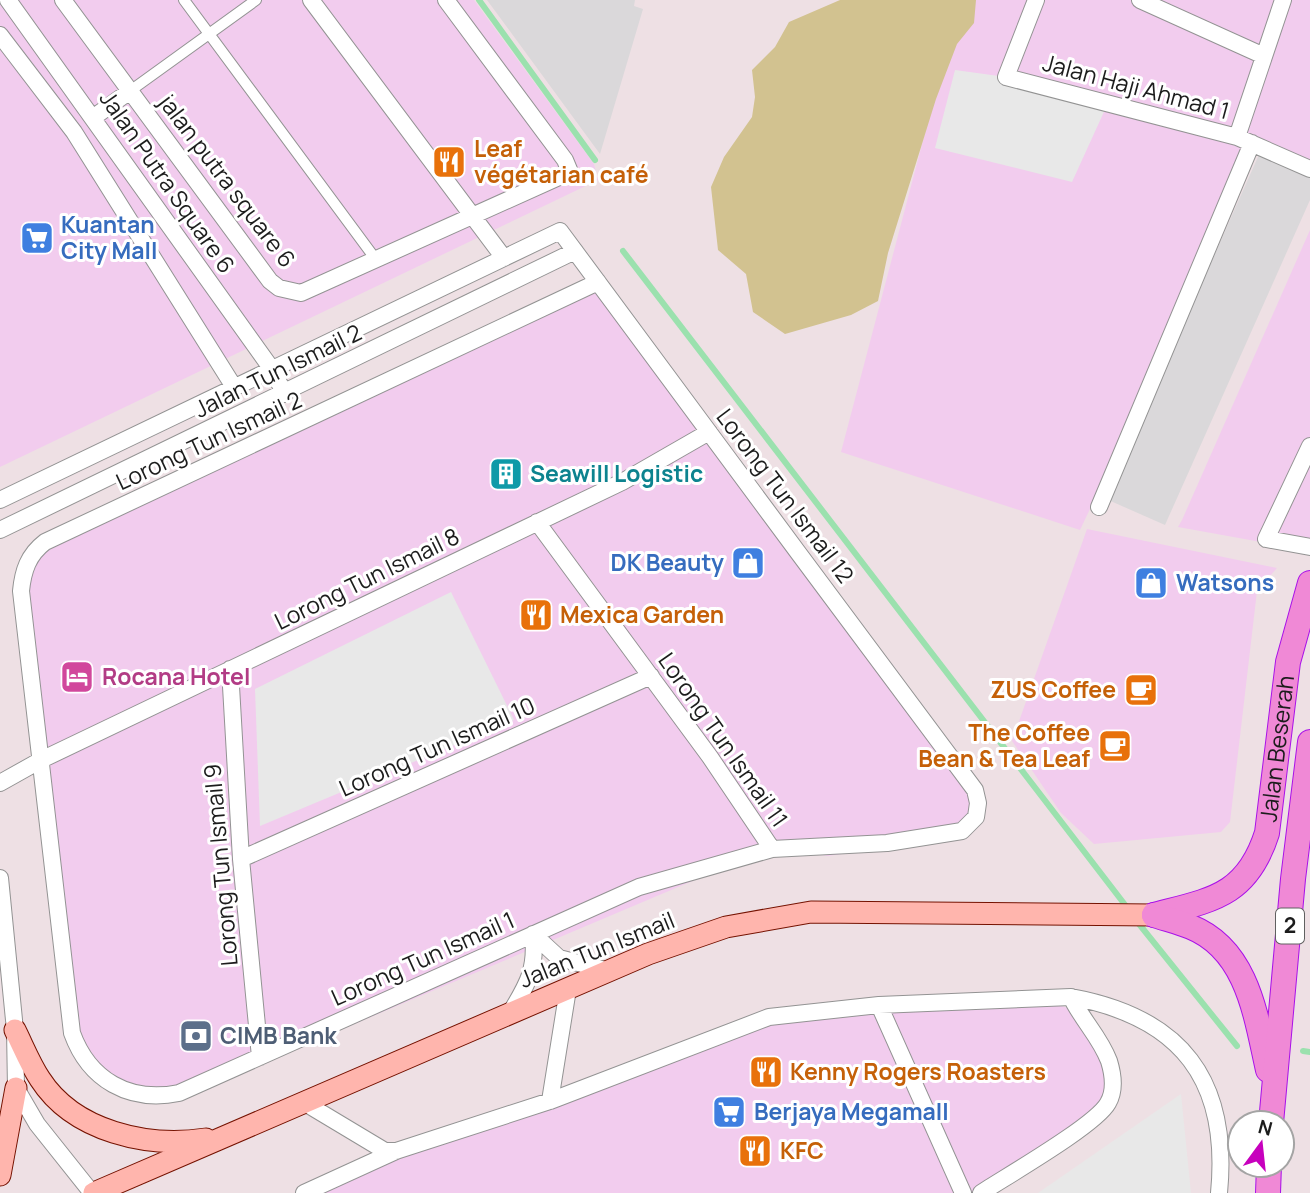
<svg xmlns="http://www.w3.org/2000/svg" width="1310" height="1193" font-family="Manrope,sans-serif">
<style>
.residential{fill:#dad8da}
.commercial{fill:#f2ccee}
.forest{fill:#d2c290}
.parking{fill:#e8e8e8}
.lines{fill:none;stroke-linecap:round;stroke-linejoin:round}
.stream{stroke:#9be1ae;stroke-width:6}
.pedestrian-casing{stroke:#939393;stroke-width:12}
.minor-casing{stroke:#939393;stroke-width:18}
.secondary-casing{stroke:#751200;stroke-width:23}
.trunk-casing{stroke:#a911e8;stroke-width:26}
.pedestrian{stroke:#fff;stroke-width:10}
.minor{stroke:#fff;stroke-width:16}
.secondary{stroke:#ffb5ad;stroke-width:21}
.trunk{stroke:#f089d6;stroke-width:24}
.labels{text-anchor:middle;stroke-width:6;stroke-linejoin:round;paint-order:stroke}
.shield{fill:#fff;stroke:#606060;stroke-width:2}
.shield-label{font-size:21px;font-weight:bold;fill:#1c1c1c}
.street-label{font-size:23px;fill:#1c1c1c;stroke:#fff}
.food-label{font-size:23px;font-weight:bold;fill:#c56008;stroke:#fff;text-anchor:start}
.shop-label{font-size:23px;font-weight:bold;fill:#366cbe;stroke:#fff;text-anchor:start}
.culture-label{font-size:23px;font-weight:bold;fill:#0d838f;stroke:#fff;text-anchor:start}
.hotel-label{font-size:23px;font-weight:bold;fill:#b23c85;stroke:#fff;text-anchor:start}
.service-label{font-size:23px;font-weight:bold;fill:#4e5e75;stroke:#fff;text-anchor:start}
</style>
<rect width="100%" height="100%" fill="#eee0e4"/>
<!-- residential -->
<path class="residential" d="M487,0h148l-1,6 9,3 -43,145z
M1261,150l49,22v28l-145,325 -59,-26z"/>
<!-- commercial -->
<path class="commercial" d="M0,0h474l120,164 4,16 -598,287z
M960,0h350v162l-59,-24 -105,253 -66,139 -239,-78z
M1310,230v321l-132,-24 4,-7z
M600,288l376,506 -11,42 -137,20 -55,-9 -594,251 -14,2 -85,-39 -59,-465 13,-42z
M1087,529l190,39 -20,23 -27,231 -9,10 -127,12 -33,-31 -49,-72z
M1049,1003l23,6 28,24 14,65 -128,95h-677l463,-174z"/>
<!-- forest -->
<path class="forest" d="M840,0h136l-2,23 -17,21 -21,55 -48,154 -10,48 -27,14 -66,19 -32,-22 -7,-38 -28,-24 -7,-63 13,-30 28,-40 3,-20 -3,-27 23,-23 14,-25z"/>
<!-- parking -->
<path class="parking" d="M955,70l51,7 102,26 -36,79 -137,-34z
M451,592l63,128 -254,106 -5,-137z
M1181,1094l10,99h-153z"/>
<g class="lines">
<!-- stream -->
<path class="stream" d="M479,0l116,160
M623,251l506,659
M1135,919l102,127
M1303,1051l7,1"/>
<defs>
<path id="pedestrian" d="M184,0l193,261
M130,91l126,-91"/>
<path id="minor" d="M8,0l263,368 14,26
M63,0l207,281 9,7 22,5 269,-121 -5,-12 -119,-160
M311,0l193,258
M1036,0l-30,77 231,60 73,32
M1140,0l124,56
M0,35l74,97 160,255
M94,117l36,-26
M1237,137l46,-137
M1310,446l-44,93 44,8
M0,500l560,-269c138,187 276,373 415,559l3,13 -2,14 -14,14 -75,12 -115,6 -133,38 -460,206c-50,10 -90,-13 -107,-60l-51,-442c2,-20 7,-36 24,-49l553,-260
M1099,507l153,-364
M537,522l173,235 62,92
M0,530l575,-279
M230,669l11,190 19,198
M0,783l41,-23 581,-278 87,-50
M241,859l410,-183
M0,878l15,152 1,58 21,36 55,69
M533,934l26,24 50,13
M1071,997c110,20 159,83 148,196
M879,1005l84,188
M509,1015c18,-30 28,-45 24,-81
M550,1101l18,-112
M305,1103l80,48h11
M304,1193l92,-42 154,-50 219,-84 110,-12 192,-8c11,23 29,40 38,64 4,13 6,30 -1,42 -12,22 -101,73 -127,90"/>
<path id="secondary" d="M15,1030c8,16 15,34 25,49 34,53 108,69 166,60
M0,1175l16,-87
M94,1193l554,-239 78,-27 85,-15 343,3"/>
<g id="trunk">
<path id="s1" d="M1154,915c58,-15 93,-19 113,-82l21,-171 22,-79"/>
<path d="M1154,915c12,4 25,7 37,12 57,23 65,90 77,143"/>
<path d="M1271,1123l22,-244 17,-137"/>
<path d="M1268,1193l1,-28"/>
</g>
</defs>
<!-- pedestrian casing -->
<use href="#pedestrian" class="pedestrian-casing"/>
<!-- minor casing -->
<use href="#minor" class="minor-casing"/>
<!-- secondary casing -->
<use href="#secondary" class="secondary-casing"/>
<!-- trunk casing -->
<use href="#trunk" class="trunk-casing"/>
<!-- pedestrian -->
<use href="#pedestrian" class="pedestrian"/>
<!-- minor -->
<use href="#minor" class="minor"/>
<!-- secondary -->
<use href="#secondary" class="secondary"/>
<!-- trunk -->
<use href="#trunk" class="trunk"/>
</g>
<!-- icons -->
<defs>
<symbol id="restaurant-square" viewBox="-11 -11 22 22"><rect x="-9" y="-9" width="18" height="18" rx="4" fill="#e8710a" stroke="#fff"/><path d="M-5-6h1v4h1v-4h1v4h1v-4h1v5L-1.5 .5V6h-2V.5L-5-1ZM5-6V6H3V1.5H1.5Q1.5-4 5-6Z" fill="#fff"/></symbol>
<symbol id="supermarket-square" viewBox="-11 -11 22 22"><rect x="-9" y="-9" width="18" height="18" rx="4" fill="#3f7fe0" stroke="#fff"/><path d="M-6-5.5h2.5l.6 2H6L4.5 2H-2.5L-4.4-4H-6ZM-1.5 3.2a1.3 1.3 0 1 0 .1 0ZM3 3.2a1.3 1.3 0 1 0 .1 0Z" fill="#fff"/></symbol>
<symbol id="building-square" viewBox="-11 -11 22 22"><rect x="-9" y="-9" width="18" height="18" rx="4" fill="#0f9aa8" stroke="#fff"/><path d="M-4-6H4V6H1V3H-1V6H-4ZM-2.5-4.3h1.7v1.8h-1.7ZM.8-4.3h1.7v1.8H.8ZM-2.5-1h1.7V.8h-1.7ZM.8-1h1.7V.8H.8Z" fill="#fff"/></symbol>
<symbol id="shop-square" viewBox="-11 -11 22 22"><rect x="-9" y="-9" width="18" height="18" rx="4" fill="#3f7fe0" stroke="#fff"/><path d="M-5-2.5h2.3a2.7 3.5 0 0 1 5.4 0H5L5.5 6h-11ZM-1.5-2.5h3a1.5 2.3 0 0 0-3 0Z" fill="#fff"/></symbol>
<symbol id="hotel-square" viewBox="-11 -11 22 22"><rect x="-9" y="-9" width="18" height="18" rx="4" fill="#d1479c" stroke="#fff"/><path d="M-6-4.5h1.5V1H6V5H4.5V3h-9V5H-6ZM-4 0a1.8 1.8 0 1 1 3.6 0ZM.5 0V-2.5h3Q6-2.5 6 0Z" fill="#fff"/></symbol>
<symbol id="cafe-square" viewBox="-11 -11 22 22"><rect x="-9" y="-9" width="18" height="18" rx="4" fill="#e8710a" stroke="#fff"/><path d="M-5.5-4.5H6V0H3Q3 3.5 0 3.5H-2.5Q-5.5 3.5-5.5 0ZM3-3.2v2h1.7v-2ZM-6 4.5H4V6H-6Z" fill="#fff"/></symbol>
<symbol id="bank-square" viewBox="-11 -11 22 22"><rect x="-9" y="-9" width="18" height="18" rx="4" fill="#5c6f8a" stroke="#fff"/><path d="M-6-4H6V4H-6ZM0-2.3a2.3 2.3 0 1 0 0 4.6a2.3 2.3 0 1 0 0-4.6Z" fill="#fff"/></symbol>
</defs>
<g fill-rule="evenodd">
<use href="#restaurant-square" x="430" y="143" width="38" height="38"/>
<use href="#supermarket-square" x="18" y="219" width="38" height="38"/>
<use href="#building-square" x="487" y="455" width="38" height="38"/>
<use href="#shop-square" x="729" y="544" width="38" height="38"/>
<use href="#shop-square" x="1132" y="564" width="38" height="38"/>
<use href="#restaurant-square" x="517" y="596" width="38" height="38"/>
<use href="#hotel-square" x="58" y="658" width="38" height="38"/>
<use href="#cafe-square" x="1122" y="671" width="38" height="38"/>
<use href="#cafe-square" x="1096" y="727" width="38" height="38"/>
<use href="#bank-square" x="177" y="1017" width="38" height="38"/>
<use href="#restaurant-square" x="747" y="1053" width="38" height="38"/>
<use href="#supermarket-square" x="710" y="1093" width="38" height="38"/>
<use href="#restaurant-square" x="736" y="1132" width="38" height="38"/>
</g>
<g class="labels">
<!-- shield labels -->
<rect class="shield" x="1276" y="908.5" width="28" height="35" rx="5"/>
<g class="shield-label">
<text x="1290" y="933">2</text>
</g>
<!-- street labels -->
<g class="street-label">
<text transform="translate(1136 87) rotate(15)" y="8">Jalan Haji Ahmad 1</text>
<text transform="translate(227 181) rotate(53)" y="8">jalan putra square 6</text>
<text transform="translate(167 182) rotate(55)" y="8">Jalan Putra Square 6</text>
<text transform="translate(278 371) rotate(-26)" y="8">Jalan Tun Ismail 2</text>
<text transform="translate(209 441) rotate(-25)" y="8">Lorong Tun Ismail 2</text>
<text transform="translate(785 496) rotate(53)" y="8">Lorong Tun Ismail 12</text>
<text transform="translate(367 579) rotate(-26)" y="8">Lorong Tun Ismail 8</text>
<text transform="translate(723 740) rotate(55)" y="8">Lorong Tun Ismail 11</text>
<text transform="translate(437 747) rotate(-24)" y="8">Lorong Tun Ismail 10</text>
<text dy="8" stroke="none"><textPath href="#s1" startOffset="234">Jalan Beserah</textPath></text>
<text transform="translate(221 865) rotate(-95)" y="8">Lorong Tun Ismail 9</text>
<text transform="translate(597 950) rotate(-22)" y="8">Jalan Tun Ismail</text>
<text transform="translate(423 959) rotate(-24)" y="8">Lorong Tun Ismail 1</text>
</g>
<!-- food labels -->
<g class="food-label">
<text x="474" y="157">Leaf<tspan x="474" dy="26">végétarian café</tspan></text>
<text x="560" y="623">Mexica Garden</text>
<text x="1116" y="698" text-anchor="end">ZUS Coffee</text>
<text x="1090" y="741" text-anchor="end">The Coffee<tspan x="1090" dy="26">Bean &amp; Tea Leaf</tspan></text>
<text x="790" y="1080">Kenny Rogers Roasters</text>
<text x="780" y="1159">KFC</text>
</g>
<!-- shop labels -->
<g class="shop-label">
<text x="61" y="233">Kuantan<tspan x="61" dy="26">City Mall</tspan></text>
<text x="724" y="571" text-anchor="end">DK Beauty</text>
<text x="1176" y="591">Watsons</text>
<text x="754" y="1120">Berjaya Megamall</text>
</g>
<!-- culture labels -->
<g class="culture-label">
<text x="530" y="482">Seawill Logistic</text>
</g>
<!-- hotel labels -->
<g class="hotel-label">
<text x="102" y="685">Rocana Hotel</text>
</g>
<!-- service labels -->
<g class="service-label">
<text x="220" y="1044">CIMB Bank</text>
</g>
</g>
<!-- north arrow -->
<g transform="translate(1261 1144) rotate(15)"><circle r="33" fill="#ffffff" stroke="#a4a4a4" stroke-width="2"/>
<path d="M0-5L12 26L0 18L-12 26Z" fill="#c700bd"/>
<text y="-10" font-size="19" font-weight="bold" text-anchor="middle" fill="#1c1c1c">N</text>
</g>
</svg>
